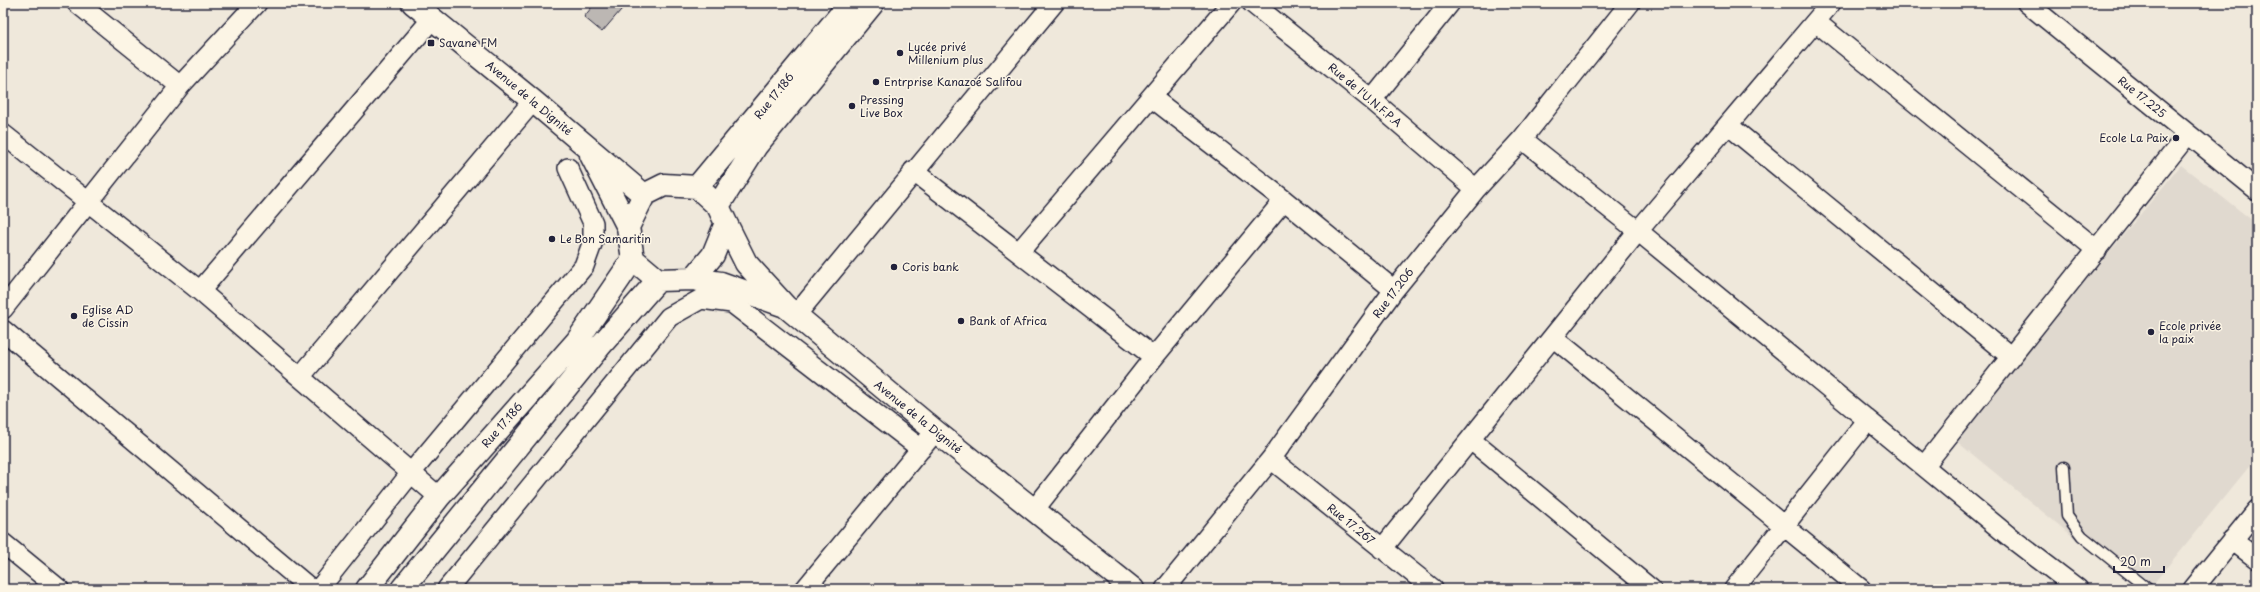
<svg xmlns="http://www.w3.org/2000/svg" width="2260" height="592" font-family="'Playpen Sans',sans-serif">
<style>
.built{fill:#e0d9cf}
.building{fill:#bcb7b3;stroke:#22223b}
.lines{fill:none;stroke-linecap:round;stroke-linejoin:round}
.lane-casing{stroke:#22223b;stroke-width:13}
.street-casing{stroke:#22223b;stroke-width:22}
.secondary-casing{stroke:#22223b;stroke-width:25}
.lane{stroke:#fcf5e5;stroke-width:10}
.street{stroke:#fcf5e5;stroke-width:19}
.secondary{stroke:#fcf5e5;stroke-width:22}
.poi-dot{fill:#22223b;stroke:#fcf5e5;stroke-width:1.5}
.labels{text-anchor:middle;stroke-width:3;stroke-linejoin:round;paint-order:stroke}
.poi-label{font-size:11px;fill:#22223b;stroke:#fcf5e5;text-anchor:start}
.street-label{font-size:11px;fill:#22223b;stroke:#fcf5e5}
</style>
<rect width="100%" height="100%" fill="#efe8db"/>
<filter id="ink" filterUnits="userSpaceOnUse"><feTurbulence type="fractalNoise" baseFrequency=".025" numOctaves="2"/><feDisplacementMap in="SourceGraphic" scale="8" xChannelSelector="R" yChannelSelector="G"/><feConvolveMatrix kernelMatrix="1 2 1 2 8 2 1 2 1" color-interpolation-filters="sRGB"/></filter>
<g filter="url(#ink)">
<!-- built -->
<path class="built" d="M2181,165l76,59v233l-108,132h-12l-182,-149z"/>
<!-- building -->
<path class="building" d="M595,3h32l-25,29 -18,-15z"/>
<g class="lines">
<defs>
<path id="lane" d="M2064,467l3,49 15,20 66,53"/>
<path id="street" d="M77,3l103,83
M1252,3l120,97 104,89
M2027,3l230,187
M1816,22l281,228
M1151,97l133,103 110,90
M1372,100l78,-97
M1728,125l282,231
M3,134l197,157 239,206
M1522,139l116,92 373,307 67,51
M913,171l241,186
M1019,252l212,-249
M200,291l232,-272
M3,309l177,-223 77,-83
M796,315l258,-312
M3,330l308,259
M1554,338l307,251
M300,377l233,-276
M1471,440l180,149
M1271,459l162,130
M1925,465l263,-331
M1034,510l120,-153 130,-157
M2232,540l25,19
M3,543l56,46
M1382,549l256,-318 193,-228
M319,589l92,-116 173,-207 9,-25v-18l-25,-55
M447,589l222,-272 32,-18 31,4 189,146
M805,589l123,-149
M1165,589l106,-130 123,-169 82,-101 46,-50 108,-136
M1734,589l133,-168
M2193,589l64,-79"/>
<path id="secondary" d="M413,3l120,98 111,94
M591,155l37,72
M664,185l33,2 21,19 8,17 -13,32 -20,24 -35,1 -25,-21 -5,-32 16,-32z
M697,187l153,-184
M718,206l38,-60 117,-143
M726,223l20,40 39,43 150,125 198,158
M693,279l28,4 61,22
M367,589l72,-92 138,-156 56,-82
M402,589l198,-243 58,-66"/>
</defs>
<!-- lane casing -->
<use href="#lane" class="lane-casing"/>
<!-- street casing -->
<use href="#street" class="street-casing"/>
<!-- secondary casing -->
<use href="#secondary" class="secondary-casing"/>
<!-- lane -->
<use href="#lane" class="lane"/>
<!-- street -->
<use href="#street" class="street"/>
<!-- secondary -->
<use href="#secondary" class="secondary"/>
</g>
</g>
<!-- markers -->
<g class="poi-dot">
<rect x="427" y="39" width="8" height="8" rx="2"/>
<circle cx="900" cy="53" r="4"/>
<circle cx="876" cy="82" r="4"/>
<circle cx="852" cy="106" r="4"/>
<circle cx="2176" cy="138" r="4"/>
<circle cx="552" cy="239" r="4"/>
<circle cx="894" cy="267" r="4"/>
<circle cx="74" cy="316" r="4"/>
<circle cx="961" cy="321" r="4"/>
<circle cx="2151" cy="332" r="4"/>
</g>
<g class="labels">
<!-- poi labels -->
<g class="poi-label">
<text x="439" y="47">Savane FM</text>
<text x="908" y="51">Lycée privé<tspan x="908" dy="13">Millenium plus</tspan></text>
<text x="884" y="86">Entrprise Kanazoé Salifou</text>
<text x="860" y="104">Pressing<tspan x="860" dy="13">Live Box</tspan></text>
<text x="2168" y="142" text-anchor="end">Ecole La Paix</text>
<text x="560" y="243">Le Bon Samaritin</text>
<text x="902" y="271">Coris bank</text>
<text x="82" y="314">Eglise AD<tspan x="82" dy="13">de Cissin</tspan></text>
<text x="969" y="325">Bank of Africa</text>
<text x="2159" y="330">Ecole privée<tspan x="2159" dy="13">la paix</tspan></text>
</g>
<!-- street labels -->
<g class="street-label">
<text transform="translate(1365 95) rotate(40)" y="4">Rue de l'U.N.F.P.A</text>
<text transform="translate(774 96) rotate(-51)" y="4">Rue 17.186</text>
<text transform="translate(2142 97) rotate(39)" y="4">Rue 17.225</text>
<text transform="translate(529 98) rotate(40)" y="4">Avenue de la Dignité</text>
<text transform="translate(1393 293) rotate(-53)" y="4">Rue 17.206</text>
<text transform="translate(918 417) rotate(39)" y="4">Avenue de la Dignité</text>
<text transform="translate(502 425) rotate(-49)" y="4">Rue 17.186</text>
<text transform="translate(1351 524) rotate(39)" y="4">Rue 17.267</text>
</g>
</g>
<!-- margin -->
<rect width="2260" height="592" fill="none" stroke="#fcf5e5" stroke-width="16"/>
<rect x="8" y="8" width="2244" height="576" fill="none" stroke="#22223b" stroke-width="1.5" filter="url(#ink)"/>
<!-- scale -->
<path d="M2114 566v6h50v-6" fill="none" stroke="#22223b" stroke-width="2"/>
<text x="2120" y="566" font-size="12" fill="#22223b" stroke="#fcf5e5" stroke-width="3" paint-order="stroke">20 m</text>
</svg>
